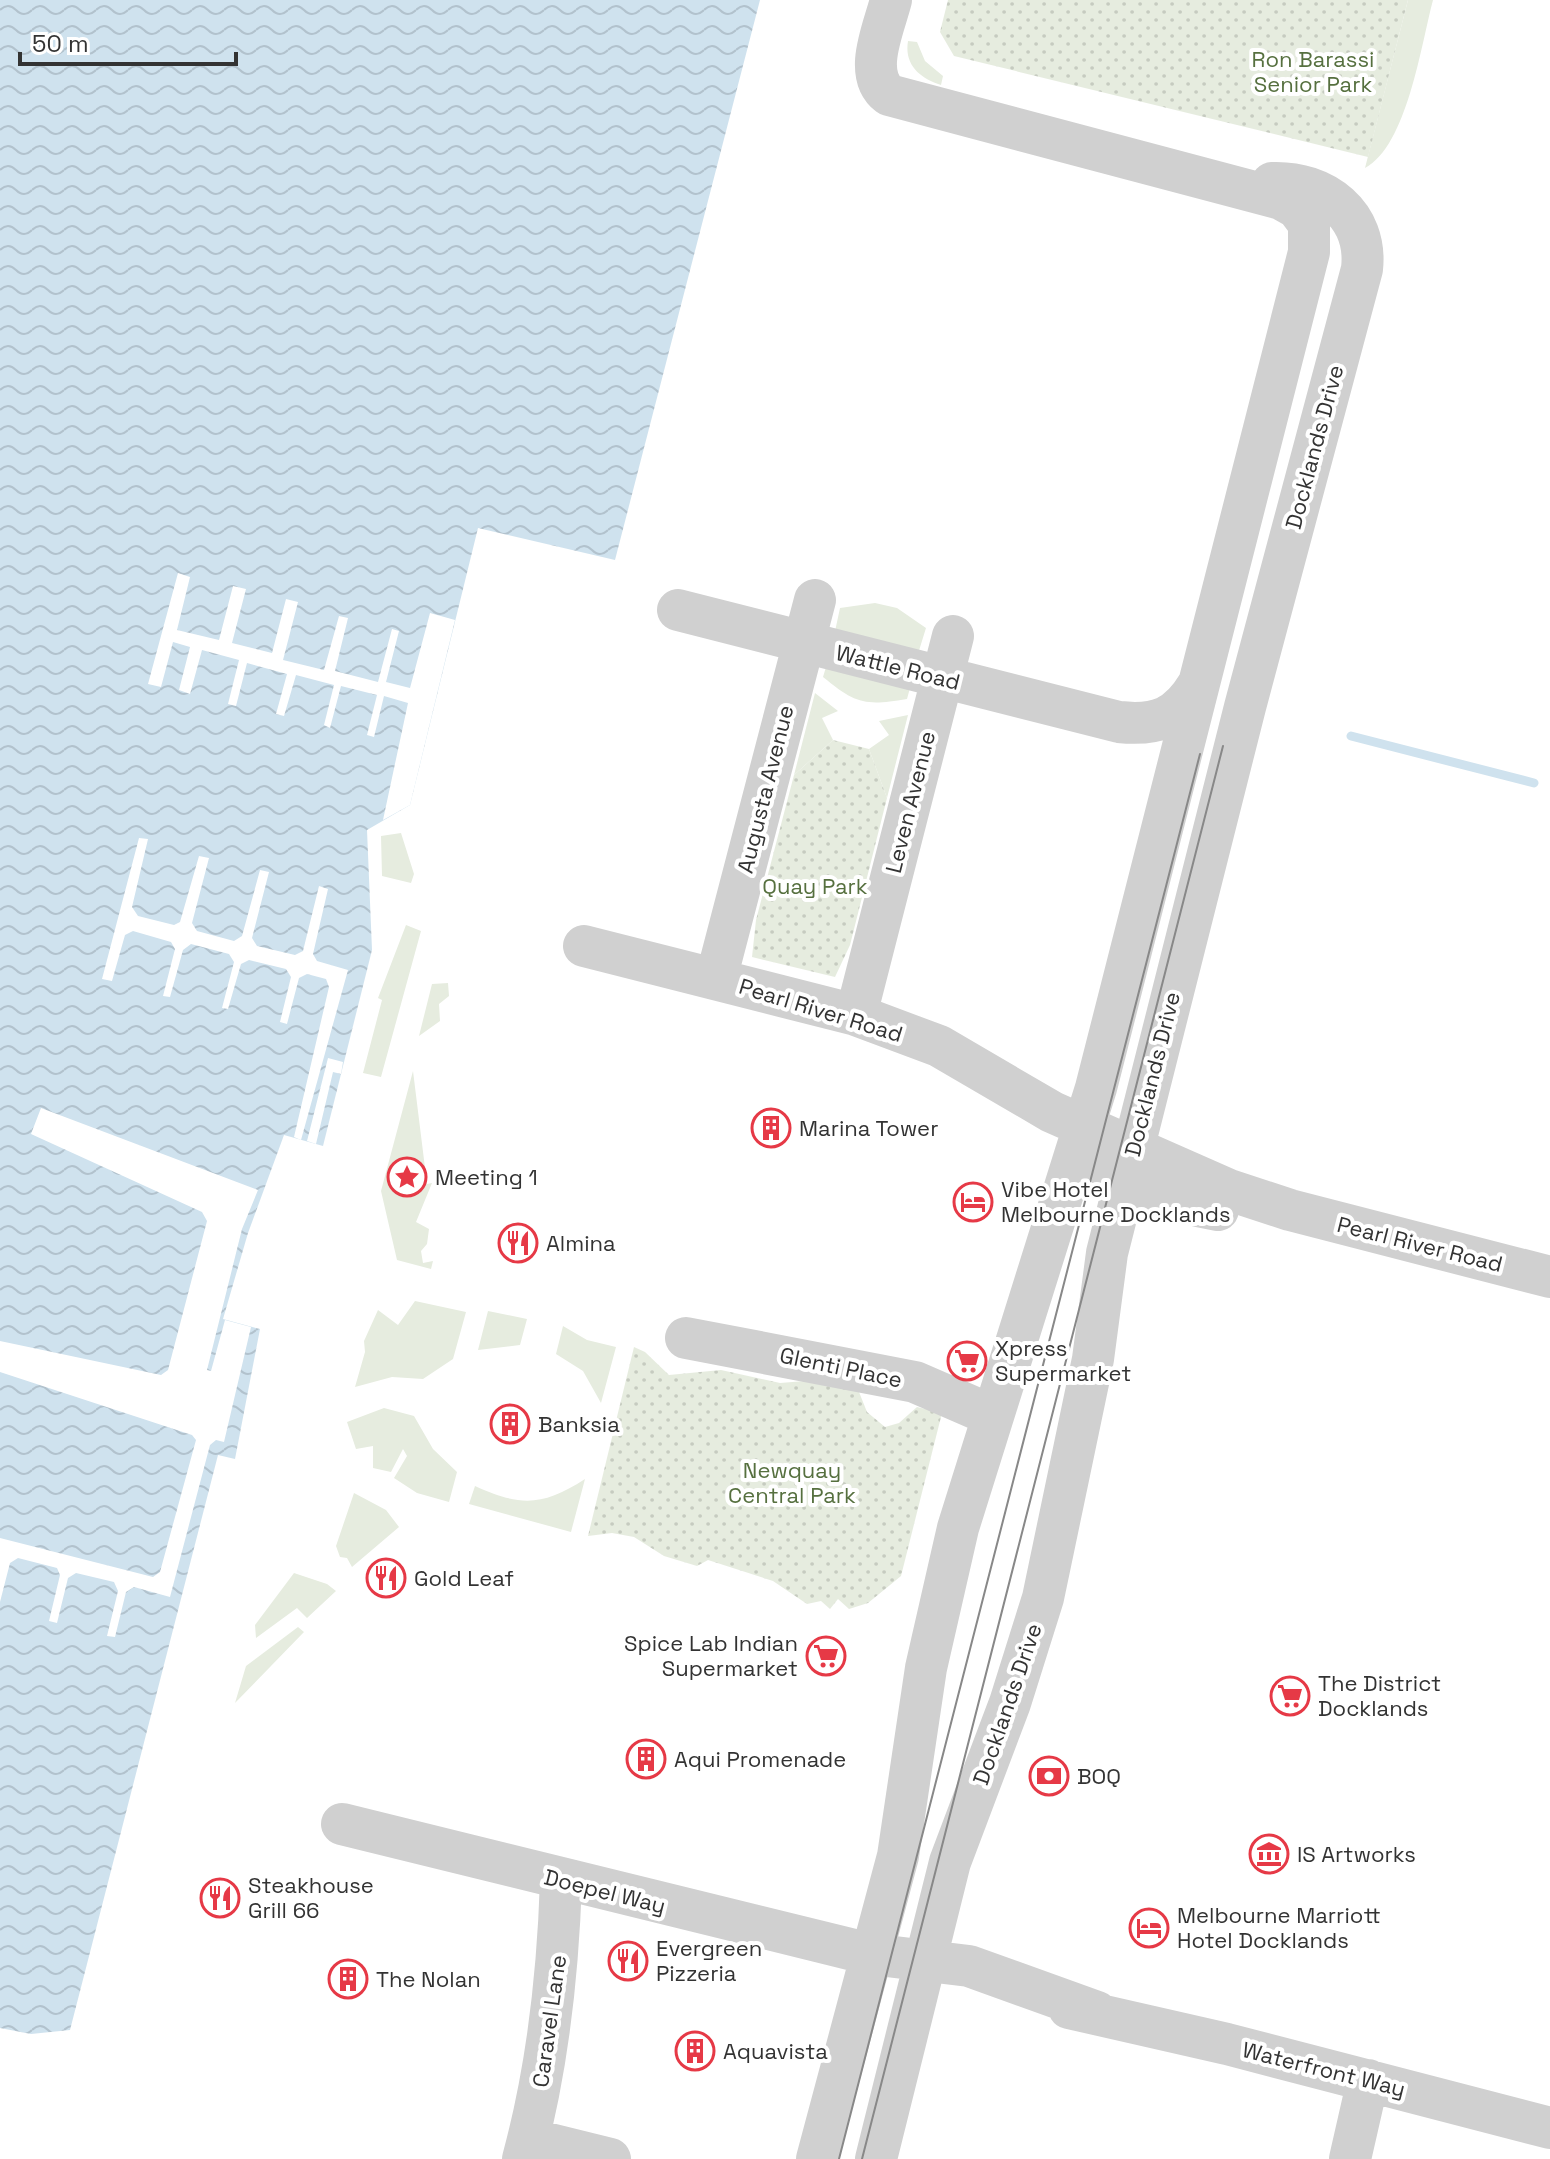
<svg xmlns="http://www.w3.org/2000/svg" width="1550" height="2159" font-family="'Space Grotesk',sans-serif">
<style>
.green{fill:#e6ecdf}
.park{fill:url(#park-dots)}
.water{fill:url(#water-waves)}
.pier{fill:#fff}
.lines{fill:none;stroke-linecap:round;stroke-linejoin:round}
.stream{stroke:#cfe2ee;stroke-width:9}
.minor{stroke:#d0d0d0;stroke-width:42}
.tram{stroke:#888;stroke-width:2}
.labels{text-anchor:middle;stroke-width:8;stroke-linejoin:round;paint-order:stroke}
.park-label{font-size:22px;fill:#56703f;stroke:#fff}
.street-label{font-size:22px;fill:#333;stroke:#fff}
.poi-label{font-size:22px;fill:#333;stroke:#fff;text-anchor:start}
</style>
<defs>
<pattern id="park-dots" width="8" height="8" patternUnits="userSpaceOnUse" patternTransform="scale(2)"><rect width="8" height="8" fill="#e6ecdf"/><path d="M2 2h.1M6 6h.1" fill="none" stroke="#c6cbc0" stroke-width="1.8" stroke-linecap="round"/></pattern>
<pattern id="water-waves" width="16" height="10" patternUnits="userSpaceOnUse" patternTransform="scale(2)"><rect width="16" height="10" fill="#cfe2ee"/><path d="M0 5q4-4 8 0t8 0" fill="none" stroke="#b2c2cd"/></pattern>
</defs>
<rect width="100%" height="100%" fill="#fff"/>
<!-- green -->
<path class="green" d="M1408,0h25c-12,45 -26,146 -68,168z
M908,41l9,1 8,19 18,15 -2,9c-21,-7 -37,-20 -33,-44z
M875,603l22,5 29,20 -9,29 -83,-21 6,-28z
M826,667l84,21 -3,11c-42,7 -51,5 -84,-22z
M815,693l23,18 -16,7 11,22 -39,35z
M908,715l-21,83 -18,-49 20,-14 -10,-14z
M401,833l13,41 -3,9 -29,-7 -1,-40z
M406,925l15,6 -40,146 -18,-4 19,-73 -4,-2z
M448,983l1,13 -10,8 1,17 -21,15 13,-52z
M413,1071l14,113 5,-1 -16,39 13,7 -2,15 -6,7 2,12 10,-2 -2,8 -34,-9 -16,-69z
M415,1301l51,11 -13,47 -30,20 -31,-2 -37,10 10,-35 -1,-11 14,-31 20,15z
M488,1311l39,8 -7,26 -42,5z
M563,1326l24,14 29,7 -15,56 -18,-32 -27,-17z
M384,1408l30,8 19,33 24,23 -8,30 -32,-9 -23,-15 13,-22 -4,-7 -12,23 -18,-4v-22l-17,3 -9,-27z
M585,1479l-14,53 -102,-28 6,-18c46,21 68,20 110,-7z
M354,1493l32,17 13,17 -47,40 -5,-9 -7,-1 -4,-11z
M294,1573l33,11 9,7 -29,27 -10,-10 -41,30 -1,-13z
M298,1627l6,5 -69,71 11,-37z"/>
<!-- park -->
<path class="park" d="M948,0h460l-40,157 -414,-101 -14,-24z
M833,740l36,9 18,49 -37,147 -15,32 -83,-20 4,-37 38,-145z
M634,1347l11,5 24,23 52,-5 59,13 37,-3 42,12 8,20 18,15 14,-4 18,-16 25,6 -41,163 -33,27 -19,6 -11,-10 -8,10 -9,-8 -14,3 -34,-23 -65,-21 -11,6 -33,-10 -30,-19 -22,-4 -24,3z"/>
<!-- water -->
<path class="water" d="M0,0h760l-145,560 -137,-32 -68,277 -43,25 5,120 -49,196 -39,-11 -36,98 -25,86 37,10 -25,130 -17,-4 -148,575 -39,4 -31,-6z"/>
<!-- pier -->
<path class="pier" d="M178,573l12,4 -13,53 42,10 14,-54 13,3 -14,54 40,10 14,-54 12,3 -15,58 41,10 15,-54 9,2 -13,53 43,11 14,-53 7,2 -13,51 24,6 20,-75 25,7 -45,185 -27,15 25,-117 -24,-7 -10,41 -7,-2 10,-40 -36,-9 -11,42 -6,-3 10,-40 -38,-10 -12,41 -8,-2 11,-40 -40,-11 -11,43 -8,-2 11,-44 -37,-10 -12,44 -11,-4 11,-43 -17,-5 -12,45 -13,-3z
M139,838l9,1 -16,68 6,9 36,9 6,-3 19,-66 10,2 -17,65 5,8 37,10 8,-5 18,-66 9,2 -17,66 5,8 38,9 8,-4 16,-65 9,3 -15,65 4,7 31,9 -47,170 -7,-3 35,-150 -3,-8 -19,-5 -8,4 -12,46 -7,-2 11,-45 -5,-8 -37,-9 -8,4 -13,45 -6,-1 12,-46 -5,-8 -38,-10 -8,6 -13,47 -7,-1 12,-47 -4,-7 -38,-11 -8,4 -13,46 -10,-2z
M328,1058l15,4 -2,12 -8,-2 -17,72 -9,-3z
M41,1108l217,82 -16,39 -35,141 4,1 14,-51 26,7 -27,115 -8,-2 -6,5 -40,152 -36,-10 -8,5 -11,45 -8,-1 11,-45 -4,-9 -38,-9 -8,5 -11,45 -8,-2 11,-46 -3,-7 -39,-10 -8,5 -10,39v-64l153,39 7,-5 36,-132 -4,-5 -192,-63v-31l161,34 7,-5 39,-149 -5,-9 -171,-78z"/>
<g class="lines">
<!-- stream -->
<path class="stream" d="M1351,736l183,47"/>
<!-- minor -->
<path class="minor" d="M678,610l441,112c38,4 59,-4 79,-37
M584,946l272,69 83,31 113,66 177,78 61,20 260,67
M716,979l99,-379
M856,1015l97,-379
M1102,1165c32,26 76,38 116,45
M686,1338l229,44 76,33
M342,1824l528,130 99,12 128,46
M1069,2008l158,36 323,84
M529,2139l81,20
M523,2159c25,-92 35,-183 38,-279
M817,2159l81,-303 28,-188 32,-140 138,-440 213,-836v-28l-12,-16 -16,-9 -392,-104c-27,-21 -5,-67 2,-95
M876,2159l74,-297 60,-159 33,-105 50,-239 14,-106 138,-546 117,-438c6,-54 -38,-88 -90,-86
M1350,2159l18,-79"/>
<!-- tram -->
<path class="tram" d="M839,2159l361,-1405
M862,2159l361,-1413"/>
</g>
<!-- icons -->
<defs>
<symbol id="building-ring" viewBox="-11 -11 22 22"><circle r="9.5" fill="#fff" stroke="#e63946" stroke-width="1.5"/><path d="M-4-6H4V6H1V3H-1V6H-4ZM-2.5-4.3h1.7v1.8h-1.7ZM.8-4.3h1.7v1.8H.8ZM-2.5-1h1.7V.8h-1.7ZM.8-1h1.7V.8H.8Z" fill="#e63946"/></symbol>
<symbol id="sight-ring" viewBox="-11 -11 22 22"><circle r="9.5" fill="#fff" stroke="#e63946" stroke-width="1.5"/><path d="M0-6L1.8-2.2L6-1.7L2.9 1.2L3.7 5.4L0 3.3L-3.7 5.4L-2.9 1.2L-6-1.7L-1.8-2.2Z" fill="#e63946"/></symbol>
<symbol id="hotel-ring" viewBox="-11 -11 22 22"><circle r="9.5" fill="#fff" stroke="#e63946" stroke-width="1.5"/><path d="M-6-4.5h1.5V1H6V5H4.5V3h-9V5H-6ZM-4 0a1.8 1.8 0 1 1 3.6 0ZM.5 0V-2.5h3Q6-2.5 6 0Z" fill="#e63946"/></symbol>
<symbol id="restaurant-ring" viewBox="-11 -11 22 22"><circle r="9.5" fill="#fff" stroke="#e63946" stroke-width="1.5"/><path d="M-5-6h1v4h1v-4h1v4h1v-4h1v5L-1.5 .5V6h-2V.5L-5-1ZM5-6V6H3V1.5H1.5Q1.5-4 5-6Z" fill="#e63946"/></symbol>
<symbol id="supermarket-ring" viewBox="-11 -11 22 22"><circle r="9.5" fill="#fff" stroke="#e63946" stroke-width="1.5"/><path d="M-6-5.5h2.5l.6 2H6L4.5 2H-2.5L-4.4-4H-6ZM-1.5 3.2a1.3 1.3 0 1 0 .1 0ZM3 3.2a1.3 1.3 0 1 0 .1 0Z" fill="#e63946"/></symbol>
<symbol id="bank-ring" viewBox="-11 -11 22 22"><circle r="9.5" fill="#fff" stroke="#e63946" stroke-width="1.5"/><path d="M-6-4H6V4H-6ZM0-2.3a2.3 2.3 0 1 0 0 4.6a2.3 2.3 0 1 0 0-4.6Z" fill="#e63946"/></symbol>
<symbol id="museum-ring" viewBox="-11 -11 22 22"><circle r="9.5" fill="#fff" stroke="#e63946" stroke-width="1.5"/><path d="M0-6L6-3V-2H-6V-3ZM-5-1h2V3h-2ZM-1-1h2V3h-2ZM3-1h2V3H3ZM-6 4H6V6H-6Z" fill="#e63946"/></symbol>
</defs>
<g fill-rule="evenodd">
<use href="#building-ring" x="749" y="1106" width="44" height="44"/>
<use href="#sight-ring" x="385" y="1155" width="44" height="44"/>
<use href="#hotel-ring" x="951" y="1180" width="44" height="44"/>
<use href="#restaurant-ring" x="496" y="1221" width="44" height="44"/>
<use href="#supermarket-ring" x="945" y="1339" width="44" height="44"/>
<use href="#building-ring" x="488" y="1402" width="44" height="44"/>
<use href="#restaurant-ring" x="364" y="1556" width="44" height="44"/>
<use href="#supermarket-ring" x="804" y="1634" width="44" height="44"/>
<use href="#supermarket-ring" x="1268" y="1674" width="44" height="44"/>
<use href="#building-ring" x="624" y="1737" width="44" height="44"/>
<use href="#bank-ring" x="1027" y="1754" width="44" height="44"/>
<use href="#museum-ring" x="1247" y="1832" width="44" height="44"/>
<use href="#restaurant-ring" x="198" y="1876" width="44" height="44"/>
<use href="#hotel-ring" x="1127" y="1906" width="44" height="44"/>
<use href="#restaurant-ring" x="606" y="1939" width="44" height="44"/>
<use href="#building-ring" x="326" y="1957" width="44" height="44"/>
<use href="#building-ring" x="673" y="2029" width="44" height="44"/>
</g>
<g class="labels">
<!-- park labels -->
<g class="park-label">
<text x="1313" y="67">Ron Barassi<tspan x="1313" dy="25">Senior Park</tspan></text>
<text x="815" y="894">Quay Park</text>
<text x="792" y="1478">Newquay<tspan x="792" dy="25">Central Park</tspan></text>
</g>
<!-- street labels -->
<g class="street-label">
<text transform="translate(1314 447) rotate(-75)" y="8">Docklands Drive</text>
<text transform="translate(898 667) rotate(14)" y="8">Wattle Road</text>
<text transform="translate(765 789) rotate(-76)" y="8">Augusta Avenue</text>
<text transform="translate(910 802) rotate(-76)" y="8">Leven Avenue</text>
<text transform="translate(821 1010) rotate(17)" y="8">Pearl River Road</text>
<text transform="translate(1152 1074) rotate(-76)" y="8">Docklands Drive</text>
<text transform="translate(1420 1244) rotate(14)" y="8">Pearl River Road</text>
<text transform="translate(841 1367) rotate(12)" y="8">Glenti Place</text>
<text transform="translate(1007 1704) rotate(-71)" y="8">Docklands Drive</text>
<text transform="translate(605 1891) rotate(14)" y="8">Doepel Way</text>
<text transform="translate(549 2021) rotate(-82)" y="8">Caravel Lane</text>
<text transform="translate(1324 2069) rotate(14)" y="8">Waterfront Way</text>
</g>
<!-- poi labels -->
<g class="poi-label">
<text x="799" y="1136">Marina Tower</text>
<text x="435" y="1185">Meeting 1</text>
<text x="1001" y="1197">Vibe Hotel<tspan x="1001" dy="25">Melbourne Docklands</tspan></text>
<text x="546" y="1251">Almina</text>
<text x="995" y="1356">Xpress<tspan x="995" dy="25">Supermarket</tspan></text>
<text x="538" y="1432">Banksia</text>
<text x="414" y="1586">Gold Leaf</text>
<text x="798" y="1651" text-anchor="end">Spice Lab Indian<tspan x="798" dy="25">Supermarket</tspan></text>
<text x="1318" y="1691">The District<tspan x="1318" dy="25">Docklands</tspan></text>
<text x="674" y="1767">Aqui Promenade</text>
<text x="1077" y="1784">BOQ</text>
<text x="1297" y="1862">IS Artworks</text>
<text x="248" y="1893">Steakhouse<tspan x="248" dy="25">Grill 66</tspan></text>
<text x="1177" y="1923">Melbourne Marriott<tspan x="1177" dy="25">Hotel Docklands</tspan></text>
<text x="656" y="1956">Evergreen<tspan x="656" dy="25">Pizzeria</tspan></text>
<text x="376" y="1987">The Nolan</text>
<text x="723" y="2059">Aquavista</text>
</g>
</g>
<!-- scale -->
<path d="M20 52v12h216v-12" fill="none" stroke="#333333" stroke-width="4"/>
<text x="32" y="52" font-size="24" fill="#333333" stroke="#ffffff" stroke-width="6" paint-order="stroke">50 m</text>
</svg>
